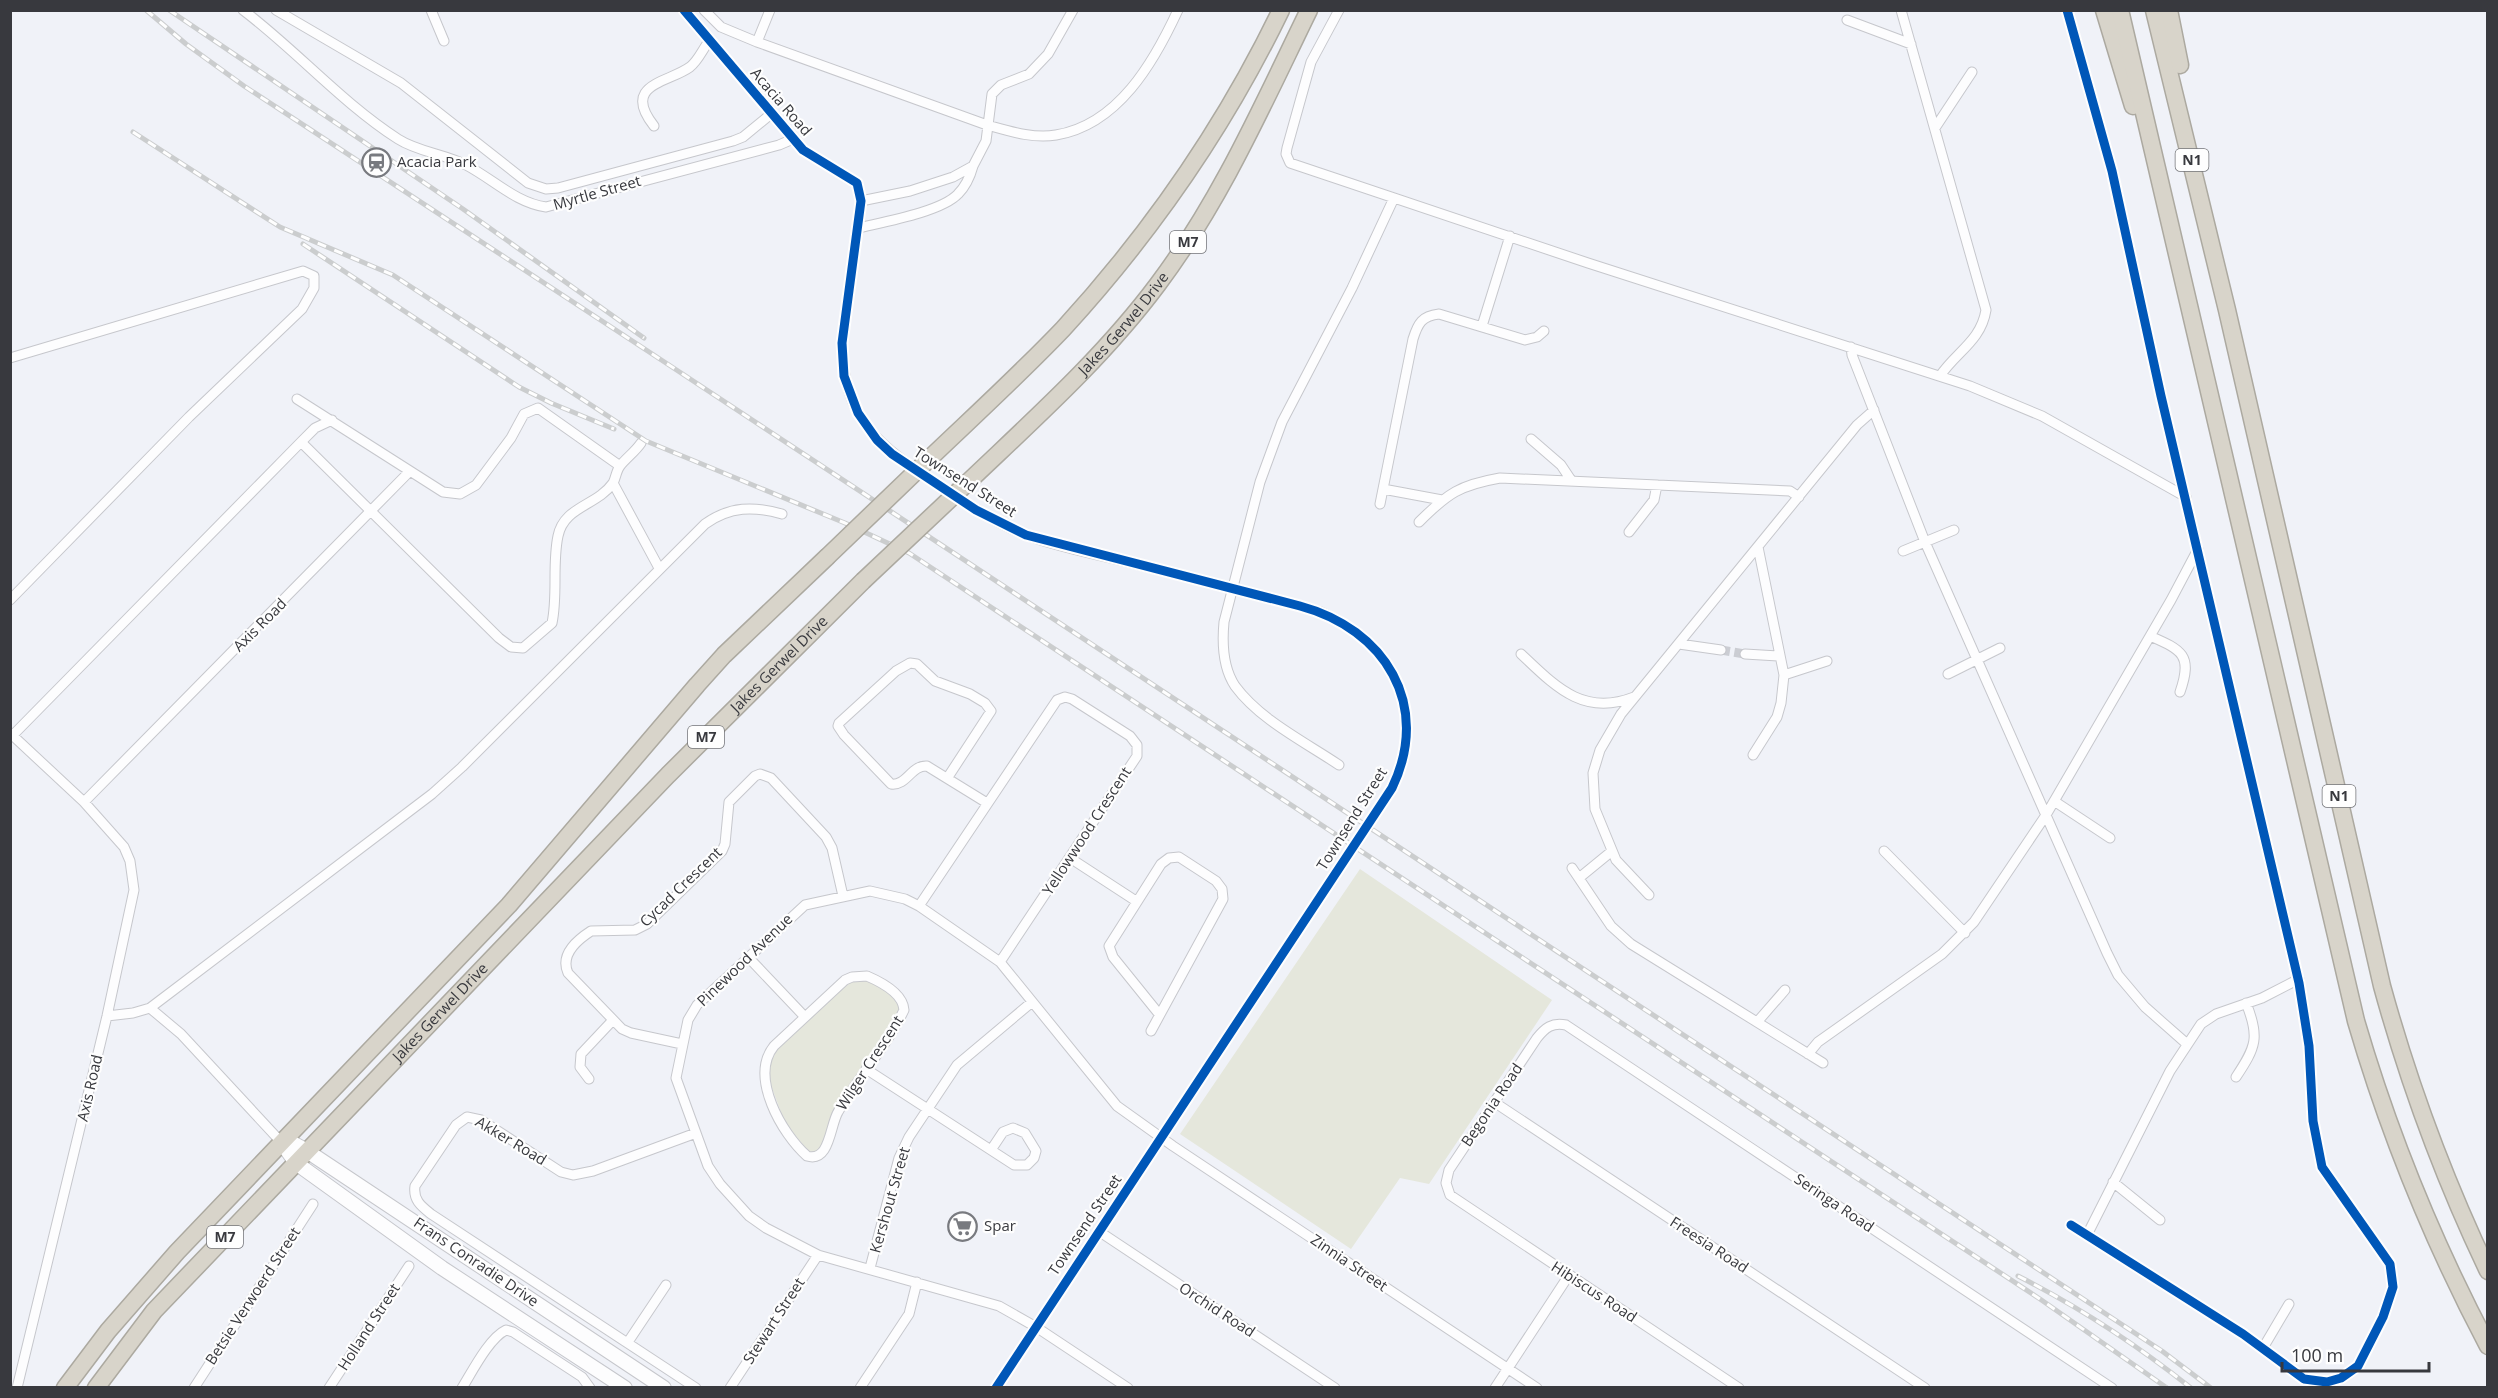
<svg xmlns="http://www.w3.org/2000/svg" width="2498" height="1398" font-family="'Open Sans',sans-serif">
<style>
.green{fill:#e5e7dc}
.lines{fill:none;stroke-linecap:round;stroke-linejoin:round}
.street-tunnel{stroke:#cbcdd3;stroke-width:9;stroke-dasharray:9 4.5;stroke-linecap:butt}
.street-casing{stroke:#c6c7cc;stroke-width:11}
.secondary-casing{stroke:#c6c7cc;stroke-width:16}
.highway-casing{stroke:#aca9a0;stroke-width:19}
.street{stroke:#fdfdfe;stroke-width:9}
.secondary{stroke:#fdfdfe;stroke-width:14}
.highway{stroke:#d8d4ca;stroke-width:16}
.rail-casing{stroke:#cbcdce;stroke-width:5}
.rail{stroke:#fefefe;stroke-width:3;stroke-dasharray:9;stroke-linecap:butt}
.street-bridge-casing{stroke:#c6c7cc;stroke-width:11;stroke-linecap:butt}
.highway-bridge-casing{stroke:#aca9a0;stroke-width:19;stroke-linecap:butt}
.street-bridge{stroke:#fdfdfe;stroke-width:9}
.highway-bridge{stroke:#d8d4ca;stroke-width:16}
.cycleway-casing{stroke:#fefefe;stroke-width:13}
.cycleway{stroke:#0057b8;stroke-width:9}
.labels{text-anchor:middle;stroke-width:4.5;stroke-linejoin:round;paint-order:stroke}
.shield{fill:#fefefe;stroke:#737478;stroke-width:1.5}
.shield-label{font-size:14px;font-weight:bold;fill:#38393e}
.street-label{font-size:15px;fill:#38393e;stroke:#fefefe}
.poi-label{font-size:15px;fill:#38393e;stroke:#fefefe;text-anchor:start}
</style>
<rect width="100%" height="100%" fill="#f0f2f8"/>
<!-- green -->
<path class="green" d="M1360,869l192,131 -123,184 -29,-6 -49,71 -171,-115z
M862,980c15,2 33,14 38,28l-65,100c-8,15 -7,33 -20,45l-6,-1 -24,-29 -15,-40 -1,-18 8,-15 67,-63 8,-5z"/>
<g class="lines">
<!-- street-tunnel -->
<path class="street-tunnel" d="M1721,650l24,4"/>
<defs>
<path id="street" d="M243,10c54,41 98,92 155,129 20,13 47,15 68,26 27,14 50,38 80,42l233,-62 14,-6
M276,10l125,73 127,100 18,6 12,-1 175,-47 10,-4 28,-23
M431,10l13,31
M684,10l119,140 54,33 4,18 -19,142c1,80 40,104 101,145 26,17 53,35 83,47 33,13 71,19 105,28 64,16 127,31 190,49 73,33 107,101 71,176
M704,10l17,17 36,15 230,83c22,6 46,14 69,10 62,-10 98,-73 122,-125
M1339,10l-28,52 -24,86 -1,6 4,9 298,100 382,123 72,30 144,81
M1901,10l85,300c-5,31 -30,42 -46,66
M2067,10l45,161 49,225 138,587 10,63 4,75 9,46 68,97 3,23 -10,30 -25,49 -17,12 -14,4 -23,-3 -61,-45 -172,-109
M1847,20l64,24
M757,42l13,-32
M654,126c-33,-42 14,-43 36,-59 9,-7 13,-19 20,-27
M1935,128l37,-56
M861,201l49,-10 43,-14 20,-11 13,-25 6,-47 9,-9 28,-11 19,-20 25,-44
M858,228c25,-6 83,-16 100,-34 8,-8 12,-17 15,-28
M1482,326l28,-90
M1851,347l1,8 73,187 182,411 11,22 27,32 42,37
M10,358l293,-87 11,5v12l-12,21 -113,108 -179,183
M297,399l146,93 17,2 16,-9 35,-47 13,-24 14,-6 82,58
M1531,439l30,26 10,15
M301,442l198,196 12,9 12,1 29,-25c6,-28 0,-59 6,-87 6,-30 39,-30 55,-53 3,-5 3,-12 7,-17 5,-7 15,-14 21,-23
M613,483l46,85
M1383,489l59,11
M1380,504l33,-165c5,-16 9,-23 26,-25l86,26 12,-3 7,-6
M1419,522c29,-29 41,-37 81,-44l290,13 9,6
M1629,532l25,-32 3,-15
M1903,551l51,-21
M2150,636c32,14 43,19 30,56
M1679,644l42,6
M1521,654c34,32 62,63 113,43
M1745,654l33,2
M1948,674l52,-26
M1784,675l43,-14
M10,733l74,69 40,45 6,14 4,29 -27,126 -90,372
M13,735l288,-293 14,-14 17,-8
M1753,755l24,-38 4,-14 3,-28 -26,-128
M1339,765c-34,-23 -79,-45 -104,-79 -12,-18 -13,-43 -11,-64l36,-140 22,-60 70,-134 42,-90
M948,777l43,-66 -6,-8 -15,-9 -35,-13 -18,-17 -7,-1 -14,8 -57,52 -1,3 6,9 47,49c16,2 20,-19 36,-18l60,37
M2054,801l56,37
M84,802l326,-331
M1884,851l81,82
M1070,858l66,43
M1572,868l39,58 20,18 192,119
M1579,878l33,-27
M1649,895l-33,-35 -21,-51 -2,-36 7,-23 21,-36 236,-289 17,-15
M919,906l138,-206 8,-3 7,2 58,37 7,9v11l-137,206
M748,957l57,60
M867,976c14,6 36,17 37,34 -17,36 -46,67 -66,102 -8,13 -8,51 -31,44 -25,-22 -58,-79 -33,-110l71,-66 7,-3z
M150,1008l31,26 101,109
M107,1016l26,-3 17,-5 282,-214 30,-27 243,-243c25,-18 49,-18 77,-10
M1758,1021l27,-31
M1151,1031l72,-132 -1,-10 -6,-8 -37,-24 -10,1 -8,6 -52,82 4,11 46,57
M682,1044l-51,-11 -9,-4 -54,-56c-8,-18 9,-33 23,-42l44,-1 12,-6 75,-73 3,-7 4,-42 26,-26 5,-2 11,4 55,59 6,11 11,48
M1808,1054l10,-12 124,-88 32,-32 72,-107 125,-215 27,-51
M866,1069l148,96h13l7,-7 2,-7 -11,-18 -12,-5 -10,4 -12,18
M2236,1077c20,-30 24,-40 10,-74
M589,1079l-9,-12 1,-13 32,-34
M1494,1102l431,286
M696,1133l-103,38 -20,4 -12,-3 -80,-52 -14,-3 -11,8 -41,61c-2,14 6,20 16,28l265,174
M2113,1182l47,38
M1100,1232l235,156
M2087,1235l83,-164 31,-47 15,-10 46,-16 37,-19
M870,1268l29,-110 10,-21 48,-72 75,-63
M628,1342l38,-57
M2263,1348l26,-44
M194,1388l119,-184
M329,1388l80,-122
M462,1388c10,-16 27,-50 44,-58l7,2 69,45 8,11
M730,1388l88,-133
M860,1388l49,-74 8,-32
M996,1388l352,-533
M1128,1388l-92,-61 -37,-21 -181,-51 -52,-27 -17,-12 -29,-32 -12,-18 -32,-88 12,-58 9,-15 108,-100 65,-14 35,8 14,7 81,56 117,144 56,40 364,242
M1495,1388l74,-113
M1739,1388l-289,-193 -4,-12 3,-13 88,-132c8,-10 15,-16 29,-13l546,363"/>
<path id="secondary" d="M285,1139l22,12 357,237
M282,1143l14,20 146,105 183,120"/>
<g id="highway">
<path d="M2104,10l29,96"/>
<path d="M2120,10l236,1011c33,113 77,221 132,325"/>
<path d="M2154,10l73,300 155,676c27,98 62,193 106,285"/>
<path d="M2169,10l11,55"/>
<path d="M929,459c45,-43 91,-85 134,-130 87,-95 162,-203 218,-319"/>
<path id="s1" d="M966,484c67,-64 136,-125 192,-200 63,-84 105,-180 151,-274"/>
<path d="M65,1388l43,-57 69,-79 332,-347 188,-220 27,-30 103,-98"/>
<path id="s2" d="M96,1388l58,-77 514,-536 195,-194"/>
</g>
</defs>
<!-- street casing -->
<use href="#street" class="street-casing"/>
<!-- secondary casing -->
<use href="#secondary" class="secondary-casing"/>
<!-- highway casing -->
<use href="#highway" class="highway-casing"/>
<!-- street -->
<use href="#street" class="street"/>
<!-- secondary -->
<use href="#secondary" class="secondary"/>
<!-- highway -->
<use href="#highway" class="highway"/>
<defs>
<path id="rail" d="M146,10l40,34 58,42 425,279 1493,986 49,37
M169,10l294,199 181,129
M133,132l147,95 113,48 253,166 199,82 64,30 1131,746 127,89
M303,244l216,143 32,16 63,26
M2018,1276c61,31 119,69 173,112"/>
</defs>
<!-- rail casing -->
<use href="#rail" class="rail-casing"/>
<!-- rail -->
<use href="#rail" class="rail"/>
<defs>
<path id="street-bridge" d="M1348,855l44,-67"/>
<path id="highway-bridge" d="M827,557l102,-98
M863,581l103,-97"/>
</defs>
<!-- street-bridge casing -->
<use href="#street-bridge" class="street-bridge-casing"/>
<!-- highway-bridge casing -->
<use href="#highway-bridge" class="highway-bridge-casing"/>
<!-- street-bridge -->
<use href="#street-bridge" class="street-bridge"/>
<!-- highway-bridge -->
<use href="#highway-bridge" class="highway-bridge"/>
<defs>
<path id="cycleway" d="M684,10l119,140 54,33 4,18 -19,142 2,33 14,37 19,27 15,14 84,56 50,25 274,71c85,23 132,99 92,182l-396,600
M2067,10l45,161 49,225 138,587 10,63 4,75 9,46 68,97 3,23 -10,30 -25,49 -17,12 -14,4 -23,-3 -61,-45 -172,-109"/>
</defs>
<!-- cycleway casing -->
<use href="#cycleway" class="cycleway-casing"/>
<!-- cycleway -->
<use href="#cycleway" class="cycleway"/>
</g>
<!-- icons -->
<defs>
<symbol id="station-ring" viewBox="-11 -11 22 22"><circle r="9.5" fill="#fefefe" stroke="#787a7f" stroke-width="1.5"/><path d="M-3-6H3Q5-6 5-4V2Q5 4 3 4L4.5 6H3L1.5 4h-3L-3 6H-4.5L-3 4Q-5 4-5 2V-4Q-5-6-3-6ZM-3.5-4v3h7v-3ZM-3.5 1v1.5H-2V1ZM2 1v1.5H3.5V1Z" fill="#787a7f"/></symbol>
<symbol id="supermarket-ring" viewBox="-11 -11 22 22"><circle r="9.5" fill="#fefefe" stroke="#787a7f" stroke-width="1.5"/><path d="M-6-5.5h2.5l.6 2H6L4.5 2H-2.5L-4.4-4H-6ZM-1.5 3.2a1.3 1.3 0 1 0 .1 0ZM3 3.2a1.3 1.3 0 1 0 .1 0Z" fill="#787a7f"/></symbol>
</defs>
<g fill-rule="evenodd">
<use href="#station-ring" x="360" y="146" width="33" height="33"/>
<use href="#supermarket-ring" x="946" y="1210" width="33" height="33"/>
</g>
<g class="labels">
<!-- shield labels -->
<g class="shield">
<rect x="2175.5" y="149" width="33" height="22" rx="4.5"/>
<rect x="1170" y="231" width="36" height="22" rx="4.5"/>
<rect x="688" y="726" width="36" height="22" rx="4.5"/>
<rect x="2322.5" y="785" width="33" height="22" rx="4.5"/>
<rect x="207" y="1226" width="36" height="22" rx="4.5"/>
</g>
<g class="shield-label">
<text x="2192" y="165">N1</text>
<text x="1188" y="247">M7</text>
<text x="706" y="742">M7</text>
<text x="2339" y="801">N1</text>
<text x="225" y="1242">M7</text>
</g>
<!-- street labels -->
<g class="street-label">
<text transform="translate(781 102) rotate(49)" y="5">Acacia Road</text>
<text transform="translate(597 193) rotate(-16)" y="5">Myrtle Street</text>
<text dy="5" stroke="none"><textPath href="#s1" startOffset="225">Jakes Gerwel Drive</textPath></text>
<text transform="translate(965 482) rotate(32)" y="5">Townsend Street</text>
<text transform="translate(260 625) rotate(-45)" y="5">Axis Road</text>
<text dy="5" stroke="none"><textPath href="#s2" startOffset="996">Jakes Gerwel Drive</textPath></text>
<text transform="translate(1352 819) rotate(-58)" y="5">Townsend Street</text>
<text transform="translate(1087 831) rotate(-57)" y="5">Yellowwood Crescent</text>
<text transform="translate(681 887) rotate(-44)" y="5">Cycad Crescent</text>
<text transform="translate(745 960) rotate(-44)" y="5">Pinewood Avenue</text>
<text dy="5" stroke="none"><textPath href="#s2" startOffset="510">Jakes Gerwel Drive</textPath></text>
<text transform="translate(870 1063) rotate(-57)" y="5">Wilger Crescent</text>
<text transform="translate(90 1088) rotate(-77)" y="5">Axis Road</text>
<text transform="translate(1492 1105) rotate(-56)" y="5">Begonia Road</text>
<text transform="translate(511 1141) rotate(31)" y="5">Akker Road</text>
<text transform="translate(890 1200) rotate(-74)" y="5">Kershout Street</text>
<text transform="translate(1834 1203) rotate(34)" y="5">Seringa Road</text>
<text transform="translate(1085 1225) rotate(-56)" y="5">Townsend Street</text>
<text transform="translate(1709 1245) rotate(33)" y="5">Freesia Road</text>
<text transform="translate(476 1262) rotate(34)" y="5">Frans Conradie Drive</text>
<text transform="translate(1349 1263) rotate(34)" y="5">Zinnia Street</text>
<text transform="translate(1594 1292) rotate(33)" y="5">Hibiscus Road</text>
<text transform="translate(253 1296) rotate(-57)" y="5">Betsie Verwoerd Street</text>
<text transform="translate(1217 1310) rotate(33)" y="5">Orchid Road</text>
<text transform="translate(774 1321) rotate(-57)" y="5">Stewart Street</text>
<text transform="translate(369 1327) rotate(-57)" y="5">Holland Street</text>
</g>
<!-- poi labels -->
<g class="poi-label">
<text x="397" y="167">Acacia Park</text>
<text x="984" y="1231">Spar</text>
</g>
</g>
<!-- border -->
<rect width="2498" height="1398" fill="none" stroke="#38393e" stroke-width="24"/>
<!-- scale -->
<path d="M2282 1362v9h147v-9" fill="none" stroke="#38393e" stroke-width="3"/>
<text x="2291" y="1362" font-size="18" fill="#38393e" stroke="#fefefe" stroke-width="4.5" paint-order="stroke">100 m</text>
</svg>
